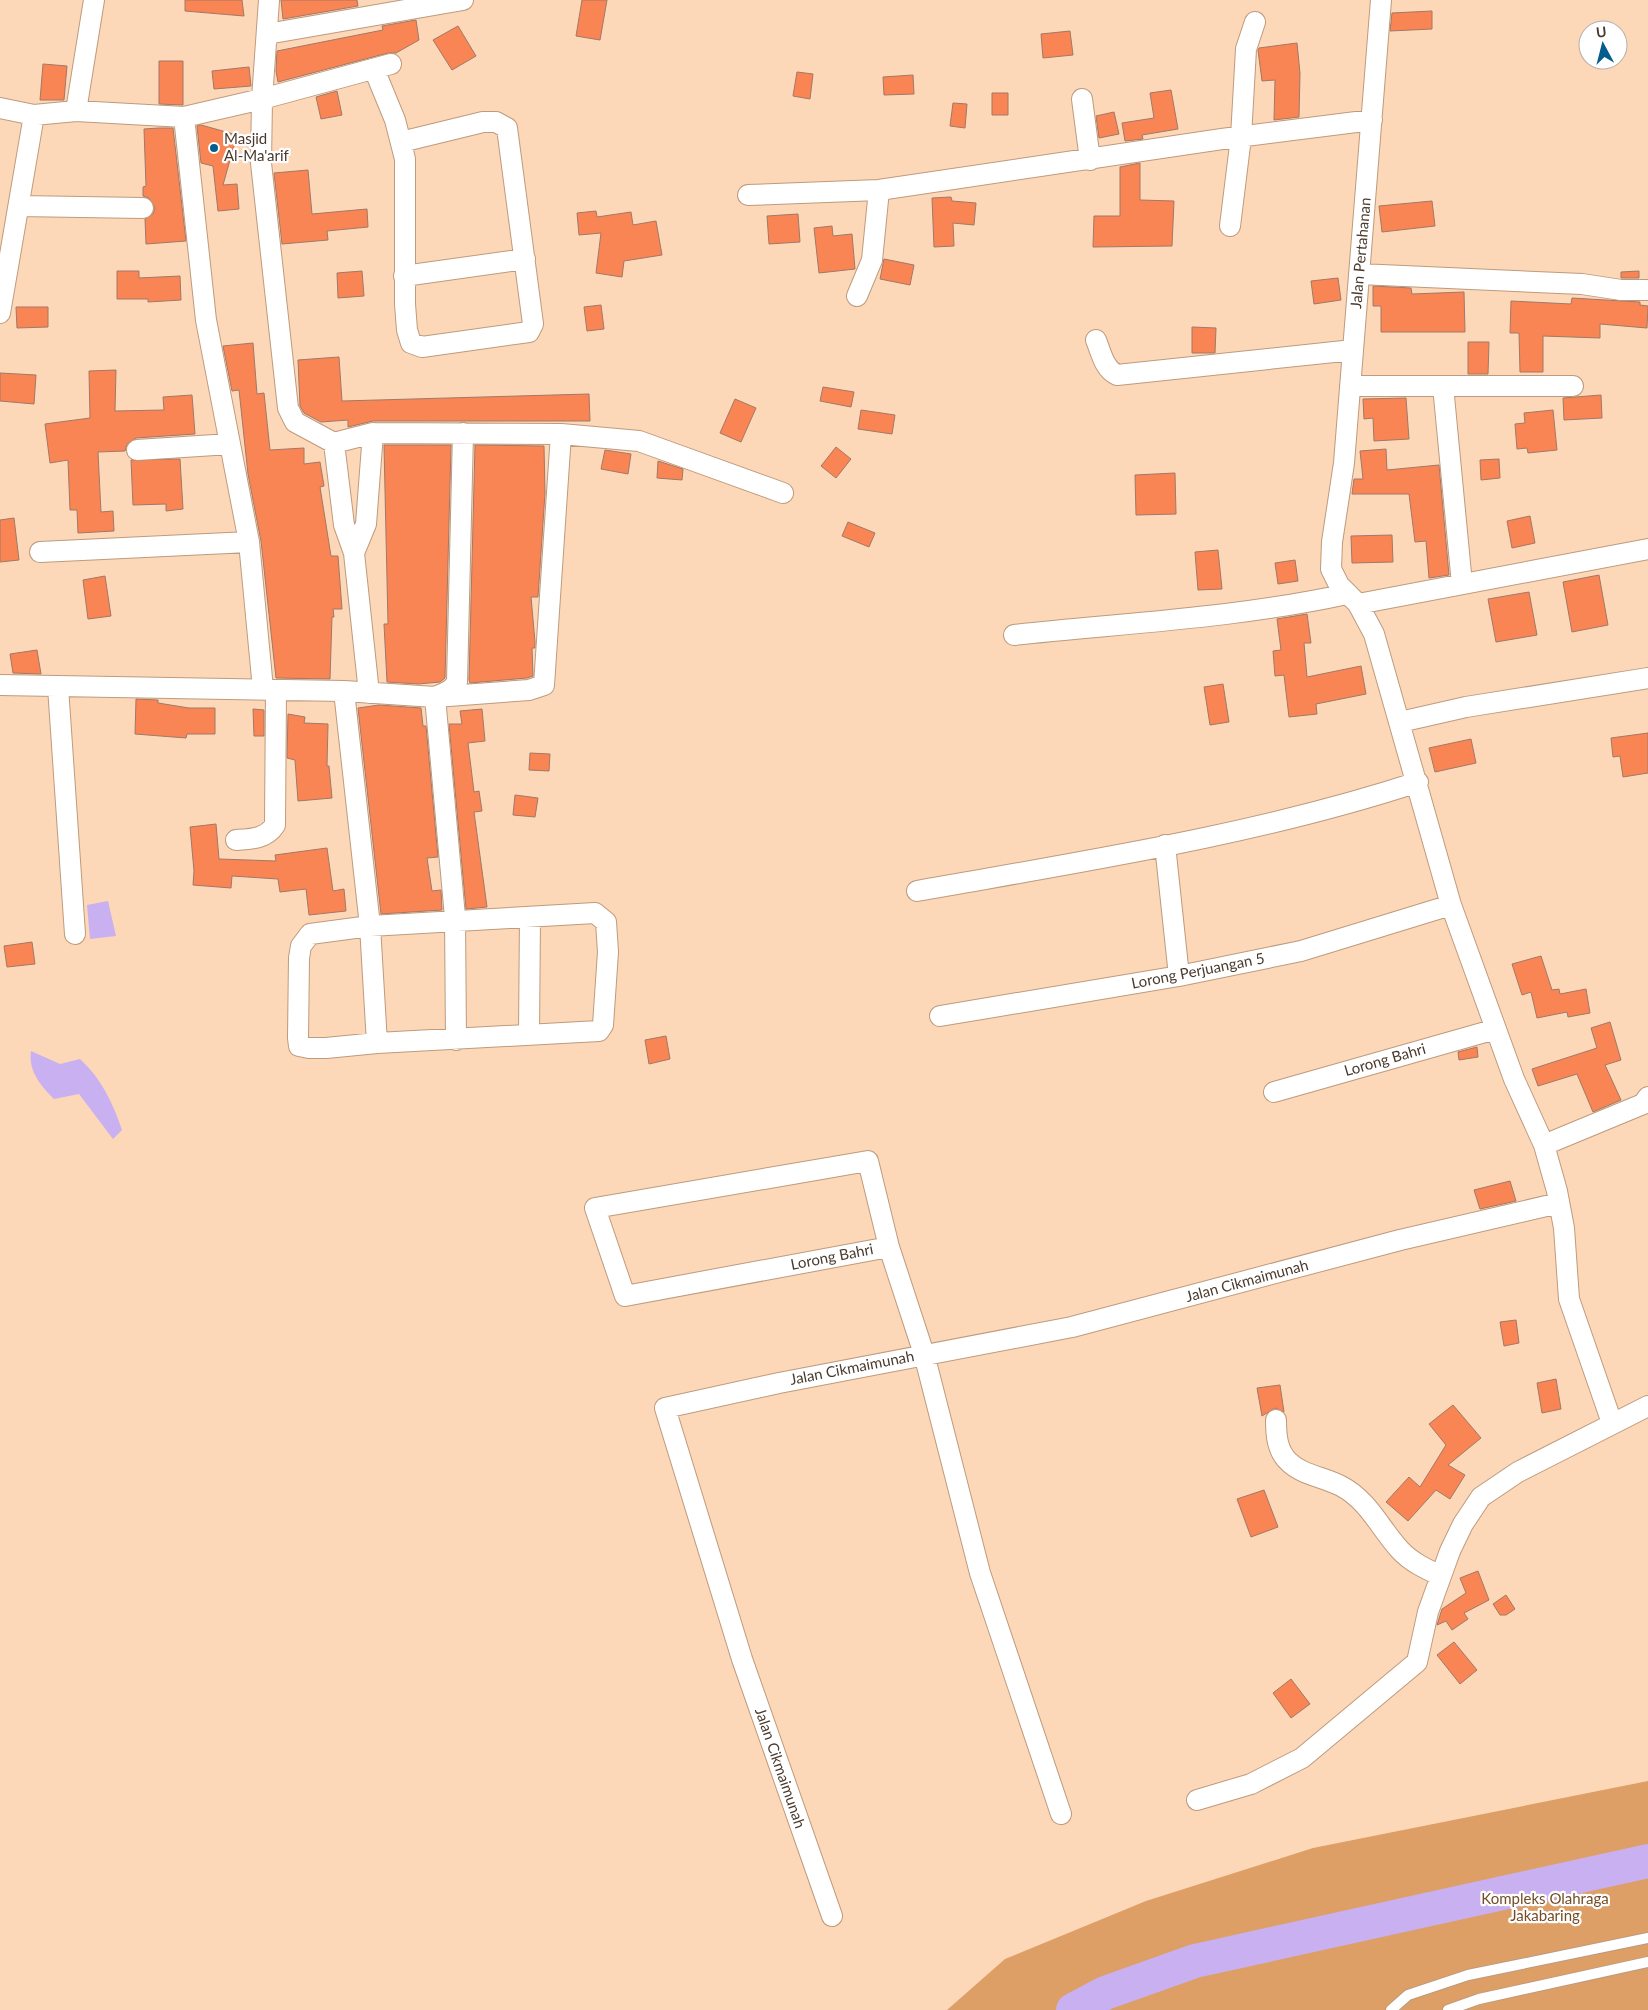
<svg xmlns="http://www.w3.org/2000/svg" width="1648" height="2010" font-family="Lato,sans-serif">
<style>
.green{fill:#dd9f66}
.water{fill:#c9b0f0}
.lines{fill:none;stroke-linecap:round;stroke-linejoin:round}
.river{stroke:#c9b0f0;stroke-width:34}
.building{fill:#f98554;stroke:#a27867}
.service-casing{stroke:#be9b7d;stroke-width:12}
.minor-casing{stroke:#be9b7d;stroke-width:22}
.service{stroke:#fff;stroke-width:10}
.minor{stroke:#fff;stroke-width:20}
.poi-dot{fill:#055d8e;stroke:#fff;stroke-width:2}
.labels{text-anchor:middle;stroke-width:4.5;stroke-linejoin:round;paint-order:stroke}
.poi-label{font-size:15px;fill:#493a2d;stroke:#fff;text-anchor:start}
.street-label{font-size:15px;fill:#493a2d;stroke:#fff}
.park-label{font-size:15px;fill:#744d27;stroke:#fff}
</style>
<rect width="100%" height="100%" fill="#fcd7b8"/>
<!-- green -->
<path class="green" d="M1648,1781v229h-701l58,-51 141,-58 167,-53z"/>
<!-- water -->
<path class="water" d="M108,901l8,35 -26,3 -3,-34z
M31,1051l29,13 20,-5c21,19 33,44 42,71l-9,9 -34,-45 -25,5c-13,-13 -26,-28 -23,-48z"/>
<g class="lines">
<!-- river -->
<path class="river" d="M1073,2010l32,-17 90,-32 453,-100"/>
</g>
<!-- building -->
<path class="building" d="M185,0h57l2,16 -59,-5z
M281,0h76l1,6 -75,13z
M582,0h25l-7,40 -24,-4z
M1432,11v18l-42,2 2,-18z
M416,20l3,20 -23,13h-8l-110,29 -2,-11 1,-20 106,-21 -1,-4z
M458,26l18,30 -24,14 -19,-30z
M1070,31l3,24 -30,3 -2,-24z
M1297,43l3,30 -1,44 -25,3 1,-40 -13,1 -4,-31 1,-2z
M159,61h24v44l-24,-1z
M43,64l24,2 -3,34h-24z
M249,67l2,19 -37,3 -2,-18z
M797,72l16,2 -3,25 -17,-3z
M913,75l1,19 -30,1 -1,-18z
M1171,90l7,39 -36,6 1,4 -18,2 -3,-18 32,-5 -4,-25z
M337,91l5,24 -21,4 -5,-22z
M992,93h16v22h-16z
M953,103l14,1 -2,24 -15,-2z
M1114,112l5,22 -20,4 -3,-22z
M201,125l36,10 -14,50 14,-1 2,25 -21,2 -5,-45 -12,-3 -4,-37z
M159,128h14l13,113 -40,3 -1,-25 8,-5 2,-6 -6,-10 -6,-2v-9l3,-1 -2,-57z
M1140,163v37l34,1 -2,45 -79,1 1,-31h26v-49z
M308,170l4,44 55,-5 1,18 -41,4 1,9 -46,4 -8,-71z
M951,197l1,4 24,2 -2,22 -21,-2 1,23 -20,1 -2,-49z
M1432,201l3,25 -53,6 -3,-26z
M596,211l1,6 34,-5 2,13 23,-4 6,34 -38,6 -2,16 -26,-4 5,-40 -22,2 -2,-22z
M798,214l2,28 -31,2 -2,-28z
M832,226l1,10 19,-2 3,35 -36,4 -5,-45z
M884,259l30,6 -4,20 -30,-6z
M117,271h22v7l41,-2 1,24 -33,2v-3h-31z
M362,271l2,25 -26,2 -1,-25z
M1639,271v7h-18v-6z
M1338,278l3,22 -27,4 -3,-23z
M1373,286l38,2 1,6 52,-2 1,40h-84v-26h-8z
M1572,298l68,4v3l8,1 -1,22 -47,-4v14l-57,-2v36h-23l-1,-39h-9l1,-32 60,3z
M601,305l3,24 -17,2 -3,-24z
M16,307h32v20l-31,1z
M1192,327l24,1 -1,25h-23z
M1468,342h21l-1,32h-20z
M253,343l4,51 7,-1 6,57 34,-2v16l16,-2 4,24 -4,1 11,69h7l4,53h-9l1,8h-2l-2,62 -54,-1 -15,-137 -13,-67 -9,-84 -7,1 -9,-45z
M339,357l3,44 247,-7 1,27h-217l-25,6v-7l-27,2 -17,-9 -4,-7 -2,-46z
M116,370l-1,41 49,-1 -1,-13 29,-2 3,39 -59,4 -9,6 -2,7 -27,1 3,60 12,-1 1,20 -36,2 -1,-23h-7l-2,-50 -18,3 -5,-39 45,-6 -1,-47z
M0,373l36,2 -2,29 -34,-3z
M823,387l31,5 -3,15 -31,-6z
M1601,395l1,23 -38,2 -1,-22z
M1406,398l3,41 -35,2 -1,-23 -9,1 -1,-20z
M735,399l21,9 -15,34 -21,-9z
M861,410l34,5 -3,19 -34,-5z
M1553,410l4,40 -29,3 -1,-5 -10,1 -2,-25 10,-1 -1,-10z
M384,445h67l-6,233 -5,4 -22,2 -31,-2 -3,-58h4z
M475,445l69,1 1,47 -7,104h-7l4,45v6h-3l1,28 -6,2 -57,5 -1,-3z
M836,447l15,12 -15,19 -15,-12z
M1386,449l1,21 52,-5 10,110 -20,3 -3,-37 -11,1 -6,-48h-57l2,-15h9l-3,-28z
M605,450l26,4 -3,20 -27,-5z
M180,459l3,50 -17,2v-7l-33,1 -2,-45z
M1499,459l1,19 -19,2 -1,-20z
M658,461l25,8 -1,11 -25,-2z
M1175,473l1,41 -40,1 -1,-40z
M1530,516l5,27 -23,5 -5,-27z
M14,518l5,42 -19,2v-42z
M848,522l27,11 -6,14 -27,-11z
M1392,535l1,27 -41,1 -1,-27z
M1218,550l4,39 -24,1 -3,-38z
M1295,560l3,21 -20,3 -3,-21z
M1599,575l9,50 -36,7 -9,-50z
M105,576l6,40 -23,3 -5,-39z
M1529,592l8,43 -41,7 -8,-43z
M1307,614l4,29h-7l3,34 54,-11 5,28 -50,10 1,10 -28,3 -5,-42 -9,1 -2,-25 8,-1 -4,-31z
M37,650l4,24 -28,-1 -3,-19z
M1223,684l6,38 -19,3 -6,-38z
M136,699l22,1v3l31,5h26v26h-28l-1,4 -51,-4z
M379,705l42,3 2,18h3l12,131 -11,1 5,33 9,-1 1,20 -61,4 -23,-206z
M253,709l11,1v26h-10z
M482,709l3,32 -17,2 6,49 5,-1 3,20 -8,1 13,95 -21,2 -17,-185h13l-2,-13z
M288,714l17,3 -1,6 24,1 -1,42h2l3,32 -34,3 -3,-41 -8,-2z
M1648,733v40l-25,4 -3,-21 -7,1 -2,-19z
M1471,739l5,24 -41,9 -6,-24z
M530,753l20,1 -1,17 -20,-1z
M515,795l23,3 -3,19 -22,-2z
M216,824l3,35 57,2 -1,-6 52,-7 6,43 11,-2 2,22 -37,4 -3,-26 -26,3 -2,-13 -46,-3 -1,12 -38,-3 1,-14 -4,-44z
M32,942l3,22 -28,3 -3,-21z
M1541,956l11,34 7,-1 1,5 26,-5 4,24 -22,4 -1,-5 -30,6 -6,-26 -9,3 -10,-31z
M1610,1022l11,38 -16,5 16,35 -28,12 -16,-38 -39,12 -6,-17 65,-21 -6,-20z
M666,1036l4,23 -21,5 -4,-24z
M1477,1047l1,10 -19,3 -1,-8z
M1510,1181l6,20 -36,8 -6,-19z
M1516,1320l3,23 -15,3 -4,-24z
M1556,1379l5,30 -19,4 -5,-30z
M1280,1385l4,27 -9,-4 -13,8 -5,-28z
M1453,1405l28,33 -33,27 17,10 -15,24 -14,-9 -28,31 -22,-19 23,-25 11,10 26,-42 -17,-21z
M1264,1490l14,37 -27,10 -14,-38z
M1478,1571l11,29 -25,13 4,6 -16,11 -6,-9 -9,4 5,-16 24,-16 -6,-15z
M1506,1595l9,14 -9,6h-6l-7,-11z
M1454,1642l23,28 -17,14 -23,-29z
M1291,1679l19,25 -19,14 -18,-25z"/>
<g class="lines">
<defs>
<path id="service" d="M1391,2010l17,-15 60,-20 180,-37
M1448,2010l31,-11 169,-37"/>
<path id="minor" d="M269,0l-7,99 -1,64 27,245 7,14 39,21 10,82 10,28 15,140
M1381,0l-37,463 -12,79 -1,27 8,16 19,19 16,30 77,271 63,174 30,66 13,46 7,37 5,71 43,124
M267,34l196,-34
M374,69l21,51 10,39v145l2,26 4,13 11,4 107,-15 4,-8 -26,-196 -11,-6h-13l-82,20
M1082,99l8,61
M0,108l34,7 42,-4 108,6 78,-18 129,-35
M76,111l18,-111
M184,117l22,203 43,222 14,147
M748,195l131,-5
M19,206l124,2
M1230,226l11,-89 5,-88 9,-27
M1359,274l223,10 39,6h27
M404,276l121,-17
M857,296l15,-36 7,-70 343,-51 150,-19
M0,313l34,-198
M1096,340c5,12 8,29 21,35l236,-25
M1350,386h223
M1443,386l19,198
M561,434l78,7 144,52
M334,443l39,-10 188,1 -17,251 -15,5 -94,7 20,220 1,123
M137,450l93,-6
M40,552l209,-10
M354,553l12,-29 7,-91
M1358,604l290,-55
M1014,635c111,-12 223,-17 333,-41
M0,685l344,6 91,6c9,-4 17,-6 22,-15l6,-249
M58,687l17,247
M344,691l26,235 7,117
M1400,722l66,-15 182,-29
M236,840c15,-1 30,-1 39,-15l1,-135
M1165,845l14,131
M917,891c168,-30 339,-56 501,-109
M595,913l11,9 2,30 -5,73 -4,6 -222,12 -51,5h-17l-10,-2 -1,-8 1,-80 2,-12 9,-12 60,-8z
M940,1016l239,-40 122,-25 150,-46
M529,1034l1,-117
M1274,1092l222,-63
M1544,1145l99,-41 5,-7
M868,1161l21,86 -264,49 -30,-88z
M889,1247l35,107 56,219 81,241
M1276,1420c0,15 1,31 13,42 13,13 35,15 52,24 27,14 39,42 59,64 11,12 26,19 41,26
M1197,1800l54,-16 51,-26 115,-96 11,-50 22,-61 13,-27 18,-27 37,-25 130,-66
M832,1916l-90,-257 -77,-251 114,-25 293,-56 328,-87 159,-37"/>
</defs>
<!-- service casing -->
<use href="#service" class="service-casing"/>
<!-- minor casing -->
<use href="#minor" class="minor-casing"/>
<!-- service -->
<use href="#service" class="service"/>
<!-- minor -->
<use href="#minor" class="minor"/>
</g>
<!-- markers -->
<circle class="poi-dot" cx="214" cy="148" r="5"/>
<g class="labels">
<!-- poi labels -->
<g class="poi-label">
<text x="224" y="144">Masjid<tspan x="224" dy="17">Al-Ma'arif</tspan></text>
</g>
<!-- street labels -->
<g class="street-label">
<text transform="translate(1361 253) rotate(-85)" y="5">Jalan Pertahanan</text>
<text transform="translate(1198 971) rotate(-11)" y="5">Lorong Perjuangan 5</text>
<text transform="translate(1385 1060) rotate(-16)" y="5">Lorong Bahri</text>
<text transform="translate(832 1257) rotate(-11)" y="5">Lorong Bahri</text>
<text transform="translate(1247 1281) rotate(-15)" y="5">Jalan Cikmaimunah</text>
<text transform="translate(852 1368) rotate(-11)" y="5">Jalan Cikmaimunah</text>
<text transform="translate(780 1768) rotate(71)" y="5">Jalan Cikmaimunah</text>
</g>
<!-- park labels -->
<g class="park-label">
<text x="1545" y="1904">Kompleks Olahraga<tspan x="1545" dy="17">Jakabaring</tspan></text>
</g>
</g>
<!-- north arrow -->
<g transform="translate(1603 45) rotate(353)"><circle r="24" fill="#ffffff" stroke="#b6b0ab"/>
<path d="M0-4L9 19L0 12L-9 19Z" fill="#055d8e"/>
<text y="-8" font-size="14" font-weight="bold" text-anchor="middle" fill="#493a2d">U</text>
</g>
</svg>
